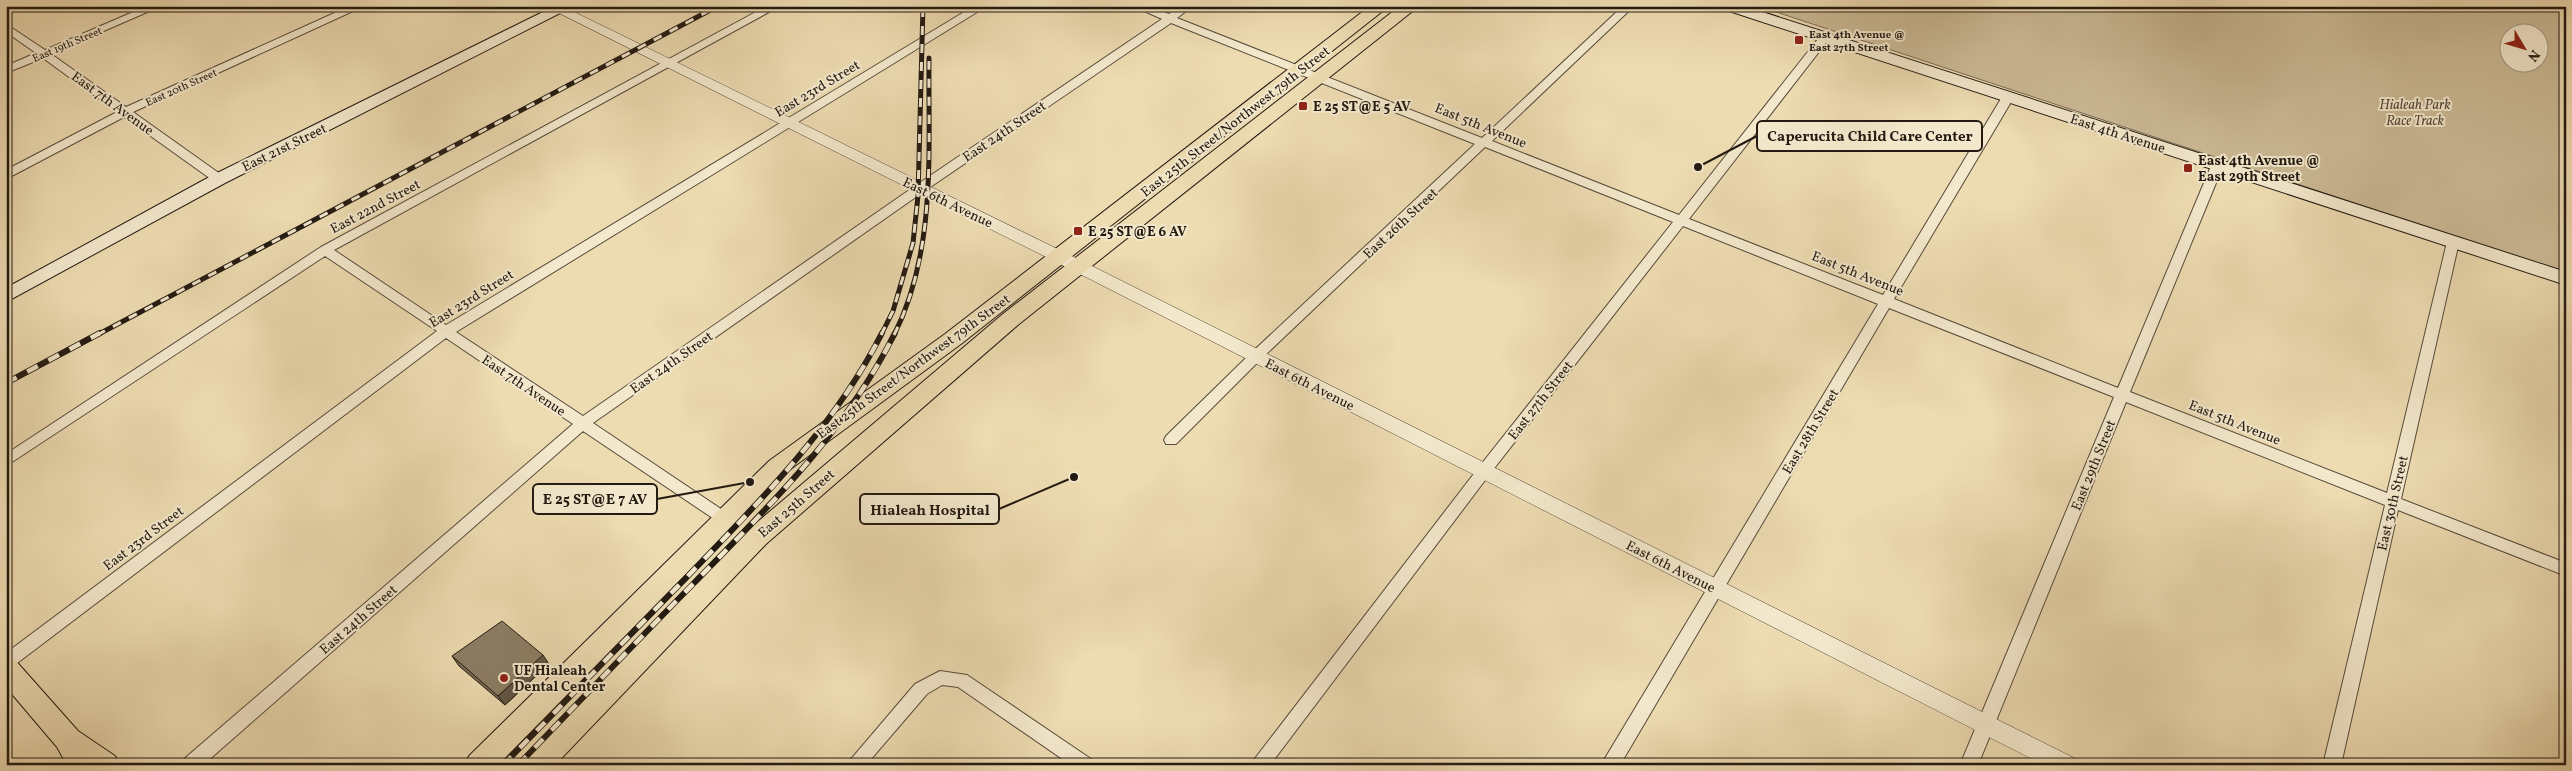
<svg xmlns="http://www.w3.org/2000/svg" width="2572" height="771" font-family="Vollkorn,serif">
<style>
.green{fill:#cbba96;stroke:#776a54;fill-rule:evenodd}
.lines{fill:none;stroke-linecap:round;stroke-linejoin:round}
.minor-casing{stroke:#564a3a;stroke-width:2}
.tertiary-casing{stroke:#564a3a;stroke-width:1}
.secondary-casing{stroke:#231a12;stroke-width:2}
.primary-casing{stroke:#231a12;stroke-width:2}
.minor{fill:#f3e8cc;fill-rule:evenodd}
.tertiary{fill:#f3e8cc;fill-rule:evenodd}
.secondary{fill:#f3e8cc;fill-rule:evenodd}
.primary{fill:#eddbb1;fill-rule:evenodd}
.rail-far1-casing{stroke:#231a12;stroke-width:5}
.rail-casing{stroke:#231a12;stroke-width:6}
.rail-far1{stroke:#f3e8cc;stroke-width:3;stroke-dasharray:9;stroke-linecap:butt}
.rail{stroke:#f3e8cc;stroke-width:4.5;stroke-dasharray:12;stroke-linecap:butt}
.wall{fill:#786c57;stroke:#231a12}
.shaded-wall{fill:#625847;stroke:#231a12}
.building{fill:#8c7e65;stroke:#231a12}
.poi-dot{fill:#8f2418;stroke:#f3e8cc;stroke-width:2}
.labels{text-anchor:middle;stroke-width:4;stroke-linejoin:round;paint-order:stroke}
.far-poi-label{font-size:11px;font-weight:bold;fill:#231a12;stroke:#f3e8cc;text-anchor:start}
.far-street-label{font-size:11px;fill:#231a12;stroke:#f3e8cc}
.street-label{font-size:14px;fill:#231a12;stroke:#f3e8cc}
.park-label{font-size:14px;font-style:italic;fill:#554a3a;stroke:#f3e8cc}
.poi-label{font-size:14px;font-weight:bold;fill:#231a12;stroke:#f3e8cc;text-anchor:start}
.leader{fill:none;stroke:#231a12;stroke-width:2}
.callout-dot{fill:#231a12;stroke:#f3e8cc;stroke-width:2}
.callout{fill:#f3e8cc;stroke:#231a12;stroke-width:2}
.callout-label{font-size:15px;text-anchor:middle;font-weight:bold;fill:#231a12}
</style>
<rect width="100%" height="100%" fill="#eddbb1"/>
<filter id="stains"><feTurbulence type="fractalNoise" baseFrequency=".004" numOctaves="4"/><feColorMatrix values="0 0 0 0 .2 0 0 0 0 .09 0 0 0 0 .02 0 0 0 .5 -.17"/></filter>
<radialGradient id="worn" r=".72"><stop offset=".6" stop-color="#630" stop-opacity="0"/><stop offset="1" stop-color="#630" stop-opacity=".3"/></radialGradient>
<!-- green -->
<path class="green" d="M1758,6h808v267zM2510,32h30v30h-30z"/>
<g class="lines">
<defs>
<path id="minor" d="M147,6h14l-110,48 75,53 224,-101h14l-231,106 90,64 2,3 -2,3h-8l-91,-65 -118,62v-9l111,-58 -74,-54 -37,15v-7l30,-13 -30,-21v-8l39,26z
M767,6h13l-446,244 112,75 528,-319h13l-531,326 127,84 332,-230 247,-167 -29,-13h15l21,8 12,-8h12l-16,12 305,120 141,-132h11l-142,135 187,74 142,-180h8v4l-140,180 194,76 119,-198 2,-2h8l2,2 -120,202 224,89 93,-222 6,-4 4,1 2,3 -93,226 257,101 60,-251 6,-4 4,1 2,3 -58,257 165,64v13l-168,-66 -57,255h-18l62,-260 -259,-103 -148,363h-18l154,-368 -225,-89 -269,457h-19l277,-461 -195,-78 -194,249 -219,290h-20l229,-298 194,-245 -188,-75 -225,213 -84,84h-10l-2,-4 2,-4 84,-82 225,-210 -304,-121 -248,169 -330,231 137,92 3,4 -3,4 -5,2 -5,-2 -137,-92 -380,334h-22l3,-6 389,-335 -127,-86 -434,329 -6,2v-16l431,-322 -112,-75 -319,210v-12l315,-207z
M940,671l27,4 124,84 3,6h-23l-113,-78 -16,-2 -15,9 -61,71h-20l69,-81z"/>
<path id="tertiary" d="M545,6h17l524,257 988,495 3,7h-33l-970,-494z"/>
<path id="secondary" d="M555,6h19l-349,177 -219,119v-14l207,-113z
M1721,6h23l822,266v13l-843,-276z"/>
<path id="primary" d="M1370,6h19l-428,338 -176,129 -287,292h-33l4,-9 300,-295 176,-127z
M1400,6h19l-400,318 -253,220 -211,221h-33l4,-9 222,-226 255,-216z
M6,657l9,3 63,71 37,25 4,9h-52l-10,-18 -51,-60z"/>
</defs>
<!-- minor casing -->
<use href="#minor" class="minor-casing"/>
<!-- tertiary casing -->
<use href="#tertiary" class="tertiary-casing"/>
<!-- secondary casing -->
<use href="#secondary" class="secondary-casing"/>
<!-- primary casing -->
<use href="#primary" class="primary-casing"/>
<!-- minor -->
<use href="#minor" class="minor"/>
<!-- tertiary -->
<use href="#tertiary" class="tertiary"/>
<!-- secondary -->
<use href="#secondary" class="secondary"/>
<!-- primary -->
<use href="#primary" class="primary"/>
<defs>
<path id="rail-far1" d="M97,335l621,-329
M881,335l12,-24 20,-68 5,-47 5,-190
M894,335c43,-85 34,-185 35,-277"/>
<path id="rail" d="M6,383l94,-50
M503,765c61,-62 122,-125 183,-187 73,-76 148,-150 196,-245
M518,765c59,-61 117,-122 176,-182 78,-80 150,-149 201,-250"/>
</defs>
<!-- rail-far1 casing -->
<use href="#rail-far1" class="rail-far1-casing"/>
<!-- rail casing -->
<use href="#rail" class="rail-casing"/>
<!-- rail-far1 -->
<use href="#rail-far1" class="rail-far1"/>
<!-- rail -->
<use href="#rail" class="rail"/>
</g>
<!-- wall -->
<path class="wall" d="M452,656l97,8 -44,41 -46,-39z"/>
<!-- shaded-wall -->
<path class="shaded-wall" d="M543,655l6,9 -44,41 -7,-9z"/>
<!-- building -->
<path class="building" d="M502,621l41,34 -45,41 -46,-40z"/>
<!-- markers -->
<g class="poi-dot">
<rect x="1794" y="35" width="10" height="10" rx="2.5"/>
<rect x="1298" y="101" width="10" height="10" rx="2.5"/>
<rect x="2183" y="163" width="10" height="10" rx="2.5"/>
<rect x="1073" y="226" width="10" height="10" rx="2.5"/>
<circle cx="504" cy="678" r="5"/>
</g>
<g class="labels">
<!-- far-poi labels -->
<g class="far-poi-label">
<text x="1809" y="38">East 4th Avenue @<tspan x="1809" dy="13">East 27th Street</tspan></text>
</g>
<!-- far-street labels -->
<g class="far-street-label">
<text transform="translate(67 44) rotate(-23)" y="4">East 19th Street</text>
<text transform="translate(181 87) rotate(-24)" y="4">East 20th Street</text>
</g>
<!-- street labels -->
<g class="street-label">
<text transform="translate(817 88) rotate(-31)" y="5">East 23rd Street</text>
<text transform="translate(113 103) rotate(36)" y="5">East 7th Avenue</text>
<text transform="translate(1235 121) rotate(-38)" y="5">East 25th Street/Northwest 79th Street</text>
<text transform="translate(1481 125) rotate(22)" y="5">East 5th Avenue</text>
<text transform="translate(1004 131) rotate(-34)" y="5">East 24th Street</text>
<text transform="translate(2118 133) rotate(18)" y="5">East 4th Avenue</text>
<text transform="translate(284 147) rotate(-26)" y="5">East 21st Street</text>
<text transform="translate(948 202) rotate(26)" y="5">East 6th Avenue</text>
<text transform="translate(375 206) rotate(-28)" y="5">East 22nd Street</text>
<text transform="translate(1400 223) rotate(-43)" y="5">East 26th Street</text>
<text transform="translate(1858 273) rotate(22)" y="5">East 5th Avenue</text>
<text transform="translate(471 298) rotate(-32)" y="5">East 23rd Street</text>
<text transform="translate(671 362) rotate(-35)" y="5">East 24th Street</text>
<text transform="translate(913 366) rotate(-36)" y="5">East 25th Street/Northwest 79th Street</text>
<text transform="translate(1310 384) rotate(27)" y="5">East 6th Avenue</text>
<text transform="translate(524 385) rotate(34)" y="5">East 7th Avenue</text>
<text transform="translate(1540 400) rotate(-52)" y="5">East 27th Street</text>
<text transform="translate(2235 422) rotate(22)" y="5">East 5th Avenue</text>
<text transform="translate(1810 431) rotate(-59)" y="5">East 28th Street</text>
<text transform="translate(2093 465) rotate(-68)" y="5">East 29th Street</text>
<text transform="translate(796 503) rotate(-41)" y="5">East 25th Street</text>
<text transform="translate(2392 503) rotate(-77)" y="5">East 30th Street</text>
<text transform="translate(143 538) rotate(-37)" y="5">East 23rd Street</text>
<text transform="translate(1671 566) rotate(27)" y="5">East 6th Avenue</text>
<text transform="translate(358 619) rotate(-41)" y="5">East 24th Street</text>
</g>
<!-- park labels -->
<g class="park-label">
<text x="2415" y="109">Hialeah Park<tspan x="2415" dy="16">Race Track</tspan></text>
</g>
<!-- poi labels -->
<g class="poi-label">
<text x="1313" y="111">E 25 ST@E 5 AV</text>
<text x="2198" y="165">East 4th Avenue @<tspan x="2198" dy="16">East 29th Street</tspan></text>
<text x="1088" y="236">E 25 ST@E 6 AV</text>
<text x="514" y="675">UF Hialeah<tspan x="514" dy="16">Dental Center</tspan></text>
</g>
</g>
<!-- callouts -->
<path class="leader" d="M1698 167L1757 136M750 482L657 499M1074 477L999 509"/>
<g class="callout-dot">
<circle cx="1698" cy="167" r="5"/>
<circle cx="750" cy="482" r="5"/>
<circle cx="1074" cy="477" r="5"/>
</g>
<g class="callout">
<rect x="1757" y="121" width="225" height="30" rx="5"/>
<rect x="533" y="484" width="124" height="30" rx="5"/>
<rect x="860" y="494" width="139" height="30" rx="5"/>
</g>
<g class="callout-label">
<text x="1870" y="141">Caperucita Child Care Center</text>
<text x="595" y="504">E 25 ST@E 7 AV</text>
<text x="930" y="515">Hialeah Hospital</text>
</g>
<!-- margin -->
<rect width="2572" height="771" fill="none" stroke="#eddbb1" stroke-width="25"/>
<rect x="8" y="8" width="2557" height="756" fill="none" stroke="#231a12" stroke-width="2.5"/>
<rect x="12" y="12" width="2547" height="746" fill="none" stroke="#231a12"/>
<!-- north arrow -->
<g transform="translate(2524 48) rotate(128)"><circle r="24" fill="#f3e8cc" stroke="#a09682"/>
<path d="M0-4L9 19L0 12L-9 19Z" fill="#8f2418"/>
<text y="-8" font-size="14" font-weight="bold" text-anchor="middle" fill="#231a12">N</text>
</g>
<rect width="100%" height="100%" filter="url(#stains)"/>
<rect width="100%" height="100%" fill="url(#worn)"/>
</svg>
